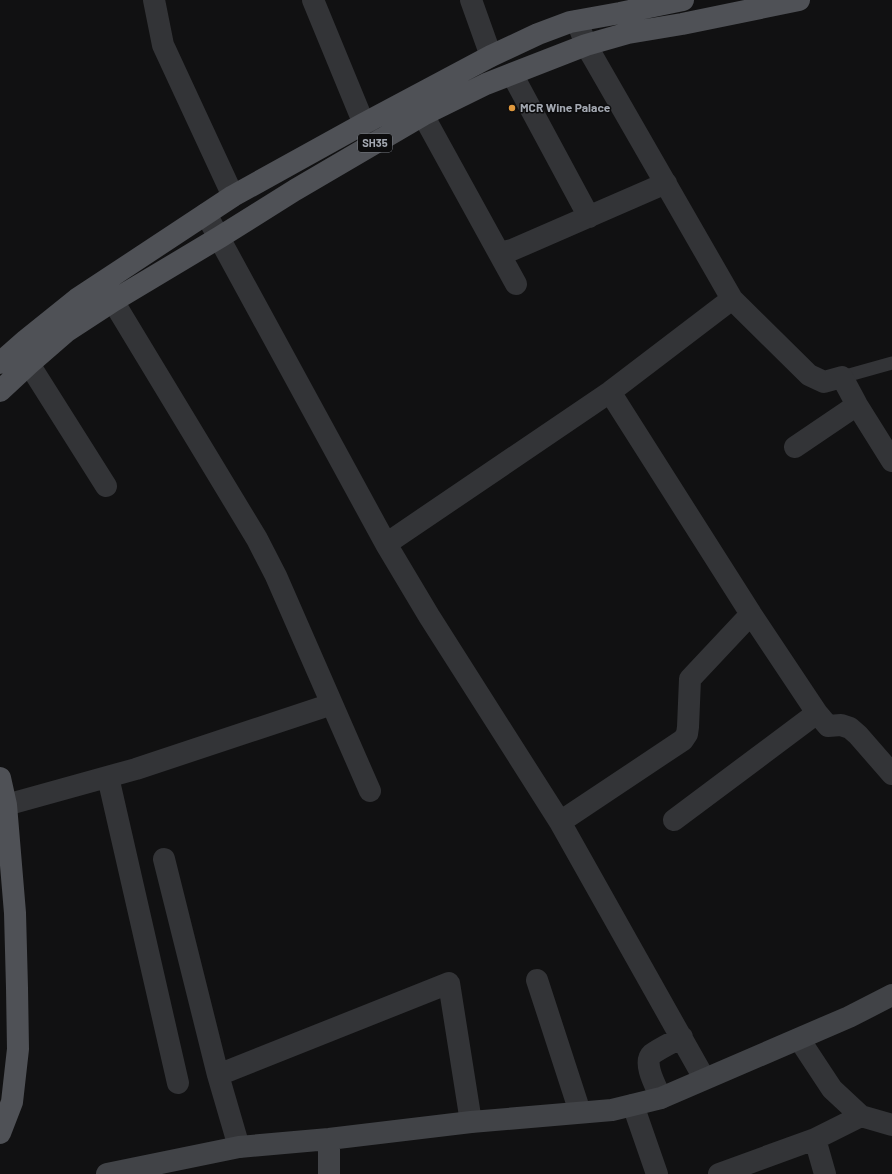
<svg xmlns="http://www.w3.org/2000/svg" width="892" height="1174" font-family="Barlow,sans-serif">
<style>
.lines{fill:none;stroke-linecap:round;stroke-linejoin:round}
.lane{stroke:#333437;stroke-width:13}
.street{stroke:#333437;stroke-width:22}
.secondary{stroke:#414347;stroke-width:22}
.primary{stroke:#4f5156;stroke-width:22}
.poi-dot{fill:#df983d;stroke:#0c0c0d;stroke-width:1.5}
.labels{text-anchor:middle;stroke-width:3;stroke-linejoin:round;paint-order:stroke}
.shield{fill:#0c0c0d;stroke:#767a80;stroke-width:1}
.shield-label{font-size:11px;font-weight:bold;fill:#a4a9b2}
.poi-label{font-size:12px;font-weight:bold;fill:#a4a9b2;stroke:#0c0c0d;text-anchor:start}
</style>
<rect width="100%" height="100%" fill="#111112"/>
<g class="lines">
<!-- lane -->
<path class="lane" d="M842,377l50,-14"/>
<!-- street -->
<path class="street" d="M154,0l9,45 70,151
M313,0l58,141
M471,0l20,56
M577,21l9,24 146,254 77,76 15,7 18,-5 15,28 35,56
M512,74l77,143
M423,115l93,169
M206,214l180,330 43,72 131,206 144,256
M499,253l13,-3 154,-67
M113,301l144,238 19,37 94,215
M29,364l77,122
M610,392l141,222 66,99 11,13 13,-1 9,3 8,7 34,39
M795,447l62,-42
M386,544l224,-152 122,-93
M108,777l70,306
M6,805l130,-36 196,-65
M674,820l143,-107
M560,822l123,-82 4,-6 1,-7 2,-48 61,-65
M164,859l54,216 21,72
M537,980l43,132
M799,1039l33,50 29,27 31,9
M218,1075l231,-92 22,139
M661,1098c-4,-10 -19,-35 -9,-44 8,-6 21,-12 30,-17
M633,1105l24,69
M719,1174l96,-35
M825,1174l-10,-35 46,-23"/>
<!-- secondary -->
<path class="secondary" d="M329,1139v35
M107,1174l132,-27 90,-8 142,-17 141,-12 49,-12 188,-81 43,-22"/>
<!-- primary -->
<path class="primary" d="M0,363l26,-23 51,-41 156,-103 130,-72 128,-68 47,-22 32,-12 50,-9 63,-13
M0,391l29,-27 38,-33 46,-30 107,-64 75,-47 128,-75 63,-31 100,-39 42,-12 54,-9 117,-24
M0,778l6,27 9,108 2,75 1,61 -6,53 -12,31"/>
</g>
<!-- markers -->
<circle class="poi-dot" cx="512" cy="108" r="4"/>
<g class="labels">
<!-- shield labels -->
<rect class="shield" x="358" y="134" width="34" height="18" rx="3"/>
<g class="shield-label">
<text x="375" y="147">SH35</text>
</g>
<!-- poi labels -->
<g class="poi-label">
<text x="520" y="112">MCR Wine Palace</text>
</g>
</g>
</svg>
